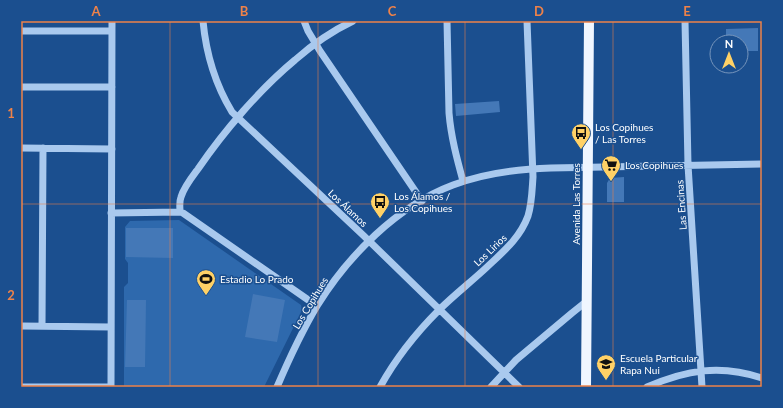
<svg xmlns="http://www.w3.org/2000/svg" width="783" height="408" font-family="Lato,sans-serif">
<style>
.pitch{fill:#2e69ad}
.building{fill:#4478b7}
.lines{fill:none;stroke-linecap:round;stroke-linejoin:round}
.minor{stroke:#a9c9ee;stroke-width:7}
.major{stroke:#f0f6ff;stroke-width:10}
.grid{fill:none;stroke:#ee8249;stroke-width:1;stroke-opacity:0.55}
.labels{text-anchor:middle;stroke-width:3;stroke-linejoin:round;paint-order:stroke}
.poi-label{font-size:10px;fill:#fff;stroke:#1b4f8f;text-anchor:start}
.street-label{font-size:10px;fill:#fff;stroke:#1b4f8f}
.neatline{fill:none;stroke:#ee8249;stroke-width:1.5}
.grid-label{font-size:13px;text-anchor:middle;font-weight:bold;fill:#ee8249}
</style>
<rect width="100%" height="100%" fill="#1b4f8f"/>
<!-- pitch -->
<path class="pitch" d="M179,220l122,85 1,5 -38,77h-140v-100l4,-4v-20l-3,-4v-32l5,-6z"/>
<!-- building -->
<path class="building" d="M758,28v23h-17v-9h-15v-13z
M499,101l1,11 -44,4 -1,-12z
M624,177v25h-17v-19l3,-5z
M126,228h47v30l-47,-1z
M253,294l32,6 -8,42 -32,-5z
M127,300h19l-1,67h-20z"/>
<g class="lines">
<!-- minor -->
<path class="minor" d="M203,21c3,32 12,63 29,91l132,124 155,151
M304,21l4,10 12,20 102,150
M447,21l2,92c2,24 8,46 14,68
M685,21l3,144 14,222
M21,31h91
M21,87h91
M21,148l91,1
M180,212c0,-5 -1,-10 1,-15 3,-10 11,-20 17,-28 26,-38 62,-80 97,-109 17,-15 37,-29 58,-39
M111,213l69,-1 3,1 134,93
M21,326l90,1
M42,326l1,-178
M21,387h90
M111,387l1,-366
M277,387c12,-28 25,-56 40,-81 31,-50 80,-100 136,-121 31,-12 64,-16 98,-17l211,-4
M380,387c16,-29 36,-54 59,-77 15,-15 32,-28 48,-43 16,-15 33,-29 41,-51 4,-13 4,-26 5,-39l-6,-156
M491,387l25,-27 56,-47 15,-12
M647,387c39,-17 73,-23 115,-9"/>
<!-- major -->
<path class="major" d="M586,387l3,-366"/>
</g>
<!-- grid -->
<path class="grid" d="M170,21v366M318,21v366M465,21v366M613,21v366M21,204h741"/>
<!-- icons -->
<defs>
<symbol id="bus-pin" viewBox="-11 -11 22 30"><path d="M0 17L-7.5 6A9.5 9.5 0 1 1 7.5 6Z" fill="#ffd166" stroke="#1b4f8f"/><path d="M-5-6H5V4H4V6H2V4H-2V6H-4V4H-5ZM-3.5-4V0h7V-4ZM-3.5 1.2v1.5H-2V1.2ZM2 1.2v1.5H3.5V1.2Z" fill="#111"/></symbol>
<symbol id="supermarket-pin" viewBox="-11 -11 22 30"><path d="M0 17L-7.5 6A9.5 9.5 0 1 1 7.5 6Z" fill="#ffd166" stroke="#1b4f8f"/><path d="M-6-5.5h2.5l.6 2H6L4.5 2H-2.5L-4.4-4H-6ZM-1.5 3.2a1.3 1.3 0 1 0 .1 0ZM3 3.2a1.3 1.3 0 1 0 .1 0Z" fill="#111"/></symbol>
<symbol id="stadium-pin" viewBox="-11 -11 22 30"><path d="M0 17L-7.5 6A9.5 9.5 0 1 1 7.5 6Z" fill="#ffd166" stroke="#1b4f8f"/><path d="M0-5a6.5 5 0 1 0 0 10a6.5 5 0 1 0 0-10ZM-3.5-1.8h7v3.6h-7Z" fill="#111"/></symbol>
<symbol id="school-pin" viewBox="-11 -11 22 30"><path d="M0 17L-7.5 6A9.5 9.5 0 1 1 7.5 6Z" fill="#ffd166" stroke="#1b4f8f"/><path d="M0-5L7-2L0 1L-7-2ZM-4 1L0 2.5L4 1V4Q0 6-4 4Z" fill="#111"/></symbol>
</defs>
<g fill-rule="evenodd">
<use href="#bus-pin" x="570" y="122" width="22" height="30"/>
<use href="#supermarket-pin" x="600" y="154" width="22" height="30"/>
<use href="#bus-pin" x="369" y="191" width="22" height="30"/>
<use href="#stadium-pin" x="195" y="268" width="22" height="30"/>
<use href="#school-pin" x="595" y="353" width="22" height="30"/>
</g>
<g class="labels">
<!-- poi labels -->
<g class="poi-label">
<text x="595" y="131">Los Copihues<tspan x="595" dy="12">/ Las Torres</tspan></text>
<text x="625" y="169">Los Copihues</text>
<text x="394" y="200">Los Álamos /<tspan x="394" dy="12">Los Copihues</tspan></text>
<text x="220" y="283">Estadio Lo Prado</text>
<text x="620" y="362">Escuela Particular<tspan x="620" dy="12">Rapa Nui</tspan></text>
</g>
<!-- street labels -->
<g class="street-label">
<text transform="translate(576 204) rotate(-90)" y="4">Avenida Las Torres</text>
<text transform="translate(681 205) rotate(-94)" y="4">Las Encinas</text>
<text transform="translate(348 208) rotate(43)" y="4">Los Álamos</text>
<text transform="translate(490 250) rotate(-44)" y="4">Los Lirios</text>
<text transform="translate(310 303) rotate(-59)" y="4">Los Copihues</text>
</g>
</g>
<!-- border -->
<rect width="783" height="408" fill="none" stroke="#1b4f8f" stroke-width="44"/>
<!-- north arrow -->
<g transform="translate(729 54)"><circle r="19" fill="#1b4f8f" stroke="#7695bc"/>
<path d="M0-3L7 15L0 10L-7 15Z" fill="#ffd166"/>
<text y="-6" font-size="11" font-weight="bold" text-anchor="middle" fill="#ffffff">N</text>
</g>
<rect x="22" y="22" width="739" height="364" class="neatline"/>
<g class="grid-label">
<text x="96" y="16">A</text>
<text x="244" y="16">B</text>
<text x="392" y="16">C</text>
<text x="539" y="16">D</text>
<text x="687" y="16">E</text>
<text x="11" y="118">1</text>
<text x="11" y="300">2</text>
</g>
</svg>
